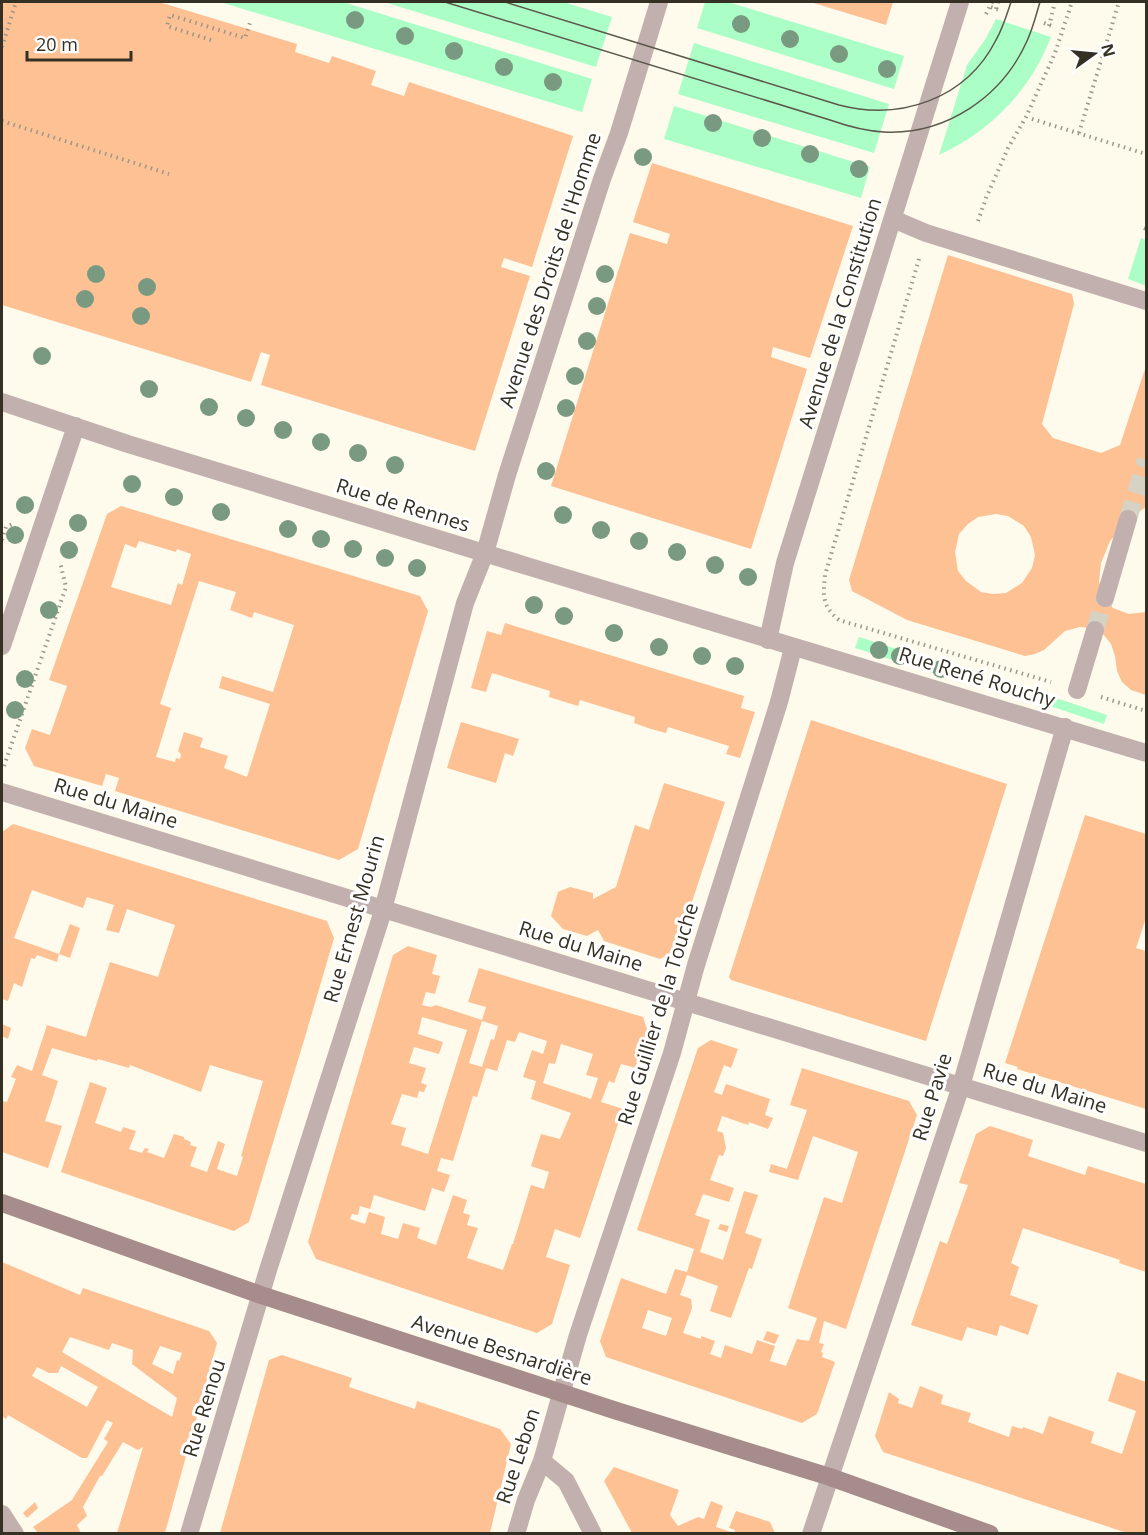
<svg xmlns="http://www.w3.org/2000/svg" width="1148" height="1535" font-family="'Open Sans',sans-serif">
<style>
.green{fill:#abfec5}
.building{fill:#fec194;fill-rule:evenodd}
.lines{fill:none;stroke-linecap:round;stroke-linejoin:round}
.street-tunnel{stroke:#d6d2c4;stroke-width:18;stroke-dasharray:18 9;stroke-linecap:butt}
.path{stroke:#9b9789;stroke-width:4;stroke-dasharray:1.5 4.5;stroke-linecap:butt}
.street{stroke:#c2b0af;stroke-width:18}
.secondary{stroke:#a68c8b;stroke-width:18}
.tram{stroke:#5b574a;stroke-width:1.5}
.tree{fill:#799a81}
.labels{text-anchor:middle;stroke-width:6;stroke-linejoin:round;paint-order:stroke}
.street-label{font-size:20px;fill:#343023;stroke:#fff}
</style>
<rect width="100%" height="100%" fill="#fefaec"/>
<!-- green -->
<path class="green" d="M220,2h123l249,77 -10,33z
M384,2h179l49,15 -16,50z
M705,2h23l176,54 -10,33 -197,-61z
M996,19l55,18c-21,54 -60,94 -112,118l28,-90 19,-27z
M694,43l195,61 -15,49 -196,-59z
M674,106l196,61 -9,31 -197,-59z
M1141,238l5,2v46l-18,-7z
M859,637l94,30 -4,11 -94,-30z
M1041,693l66,22 -3,9 -66,-22z"/>
<!-- building -->
<path class="building" d="M2,2h157l138,42 -2,8 34,11 3,-7 44,15 -5,14 33,11 5,-14 164,54 -41,131 -28,-9 -3,9 29,9 -55,175 -214,-66 9,-30 -9,-3 -10,30 -249,-77z
M810,2h83l-7,23z
M652,163l201,63 -43,132 -37,-11 -2,10 36,12 -56,180 -200,-63 79,-253 37,11 3,-10 -37,-12z
M948,255l124,39 2,10 -32,120 11,14 48,15 19,-8 26,-79v141l-16,11 -20,23 -9,22 -2,19 9,21 5,5 16,6 17,-2v83l-15,-5 -9,-8 -5,-11 -2,-15 -4,-12 -8,-10 -13,-6 -10,-1 -15,4 -21,19 -9,4 -10,2 -118,-36 -55,-29 -3,-11zM996,514l12,2 16,10 7,11 4,18 -3,13 -10,15 -16,10 -13,1 -12,-2 -15,-11 -8,-10 -3,-19 4,-18 9,-10 10,-7z
M121,506l299,90 8,15 -70,238 -19,11 -224,-69 4,-13 -13,-4 -4,12 -68,-20 -9,-18 7,-19 18,6 17,-49 -18,-6 58,-166zM139,541l37,11 1,-3 14,5 -9,31 -4,-2 -7,22 -60,-18 14,-43 11,4zM199,581l37,11 -6,18 22,8 2,-6 40,13 -21,67 -51,-16 -3,12 51,16 -23,73 -23,-9 4,-12 -28,-9 3,-9 -19,-6 -6,19 3,3 -1,5 -4,-1 -1,4 -19,-5 15,-49 -11,-4z
M505,623l239,73 -3,12 14,4 -15,46 -14,-4 3,-8 -61,-19 -2,6 -15,-4 -17,-6 1,-6 -55,-17 -2,6 -29,-9 1,-6 -58,-18 -6,19 -15,-4 16,-57 14,4z
M811,720l196,64 -81,257 -195,-61 -2,-3z
M461,722l58,17 -6,17 -8,-3 -9,30 -49,-15z
M664,783l61,19 -49,148 -16,9 -56,-18 -6,-11 -11,6 -24,-7 -12,-13 7,-24 12,-5 23,6v6l23,-12 19,-62 14,5z
M1085,815l61,19v84l-10,30 10,3v158l-129,-40 1,-2 -13,-4z
M13,824l314,97 7,17 -29,99 -56,185 -15,9 -173,-59 29,-90 17,6 -12,35 26,9 2,-5 13,4 -7,18 13,4 3,-5 4,1 -2,3 17,6 10,-24 10,3v2l7,3 -1,3 7,2 -7,19 17,6 11,-31 7,3 -8,25 20,7 6,-19 -2,-1 22,-75 -53,-16 -9,27 -71,-27 -1,3 -31,-9 -1,2 -45,-13 -10,27 16,6 -13,40 17,5 -14,42 -46,-16v-51l5,1 9,-23 -5,-2 6,-12 15,6 15,-46 39,12 24,-75 48,15 17,-52 -48,-16 -8,24 -13,-3 8,-25 -27,-8 -4,11 -51,-18 -18,48 45,16 -2,8 -20,-7 -2,4 -4,-1 -9,29 -8,-4 -6,18 -6,-2v-167z
M70,924l10,4 -10,30 -11,-4z
M408,946l29,9 -5,19 8,2 -5,18 -9,-2 -4,13 9,2 5,-2 46,15 4,-13 -18,-5 11,-34 164,49 5,15 -12,36 -15,-4 -7,19 -5,-2 -8,21 22,7 -43,129 -25,-9 -9,28 24,8 -18,59 -15,9 -221,-74 -8,-17 85,-287zM422,1017l45,13 -39,124 -27,-9 5,-17 -15,-4 11,-30 15,4 2,-7 5,1 3,-7 -6,-2 5,-15 -17,-5 5,-16 25,7 4,-12 -25,-8zM482,1021l16,5 -4,14 -3,-1 -9,28 -13,-4zM519,1032l28,9 -4,13 -11,-4 -9,27 13,4 -5,18 40,14 -11,26 -19,-5 -10,32 18,6 -5,17 -13,-4 -18,59h-1l-9,26 -36,-12 11,-30 -11,-3 3,-10 -7,-2 4,-13 -14,-5 -17,50 -19,-7 3,-10 -17,-5 -5,16 -17,-5 4,-17 -16,-5 -4,12 -15,-5 2,-5 6,1 2,-9 10,3 4,-14 51,16 7,-23 12,4 6,-17 -13,-4 4,-13 12,3 20,-65 4,1 9,-29 11,3 10,-31 8,2zM561,1044l32,10 -7,21 12,3 -7,21 -48,-16 6,-20 6,1z
M2,1024l9,4 -3,11 -6,-3z
M711,1040l27,9 -7,19 -7,-3 -10,27 8,3 4,-11 44,15 -5,16 8,3 -5,11 -19,-7 -1,3 -26,-9 -5,15 6,2 3,15 -3,8 -4,-1 -9,25 24,8 -5,14 -26,-8 -8,21 15,5 -10,32 23,8 21,-69 14,4 -13,38 17,6 -10,30 -3,-1 -18,50 -21,-7 8,-25 -31,-11 -7,20 11,4 1,9 -9,25 18,6v-3l14,5 -5,13 11,4 4,-13 27,9 5,-14 18,6 -5,15 16,5 11,-27 12,2 8,-23 -29,-10 36,-111 18,6 16,-51 -45,-16 -15,44 -29,-8 2,-8 16,5 20,-59 -17,-5 12,-37 107,33 8,14 -71,214 -22,-8 -5,22 5,1 -3,8 2,1 -1,4 13,5 -18,52 -15,9 -196,-66 -6,-16 21,-63 45,16 9,-25 12,3 7,-23 -57,-19 61,-182zM648,1310l24,8 -6,18 -24,-8z
M990,1126l43,14 -5,16 57,19 3,-9 58,18v88l-27,-9 1,-3 -97,-32 -12,35 8,4 -9,28 28,10 -10,30 -28,-10 -3,11 -30,-9 -5,14 -51,-16 29,-84 7,3 21,-59 -9,-2 17,-49z
M720,1224l9,2 -2,6 -9,-3z
M2,1262l78,33 3,-7 126,43 8,12 -52,190h-48l26,-86 -5,3 -15,-8 -21,34h-2l-17,31 4,9 -10,9 4,8h-43l-5,-6 39,-27 36,-58 -4,-3 9,-16 -6,-3 -20,38h-5l-74,-43 -2,4 -4,-3zM70,1337l39,13 3,-7 21,7 -1,14 45,34 -5,19 -110,-65zM160,1346l22,7 -3,8 -2,-1 -4,14 -21,-10zM61,1366l37,21 -11,20 -55,-31 5,-9 12,6h9z
M767,1331l12,4 -4,9 -12,-4z
M282,1355l70,23 -3,9 66,22 2,-8 83,28 11,15 -21,89h-270l49,-173z
M1117,1372l29,10v151h-19l-244,-81 -8,-16 14,-44 10,7 -1,4 14,5 8,-22 23,9 -2,9 30,9 -3,9 41,15 3,-11 10,3 1,-2 20,7 6,-18 45,16 -3,11 31,11 14,-43 -28,-10z
M614,1467l65,23 -9,25 8,11 20,-9 6,2 7,-18 12,5 -7,21 18,6 1,-3 -6,-2 7,-17 34,11 5,11h-143l-28,-52z
M35,1502l3,6 -11,10 -4,-5z"/>
<g class="lines">
<!-- street-tunnel -->
<path class="street-tunnel" d="M1128,519l18,-59
M1095,630l10,-32"/>
<!-- path -->
<path class="path" d="M991,7l8,3
M996,9l2,-7
M986,14l6,-12
M1044,23l11,4
M1049,26l6,-24
M211,40l-44,-14 3,-11 75,23 6,-18
M2,47l14,-45
M1032,119l114,35
M2,121l167,53
M1079,133l40,-131
M978,221l8,-23 22,-50 18,-31 29,-64 17,-51
M1144,228l2,1
M919,259l-94,316c-2,21 -3,31 14,45l212,62
M2,540l4,-13 9,-4
M1101,697l45,14
M4,766l62,-179 -6,-25"/>
<!-- street -->
<path class="street" d="M893,219l33,14 220,68
M2,402l126,42 402,123 616,186
M1105,598l23,-79
M768,640l17,-77 175,-561
M2,646l74,-220
M1077,690l18,-60
M2,792l1144,351
M542,1461l24,20 27,53
M2,1514l13,20
M189,1534l79,-264 113,-353 84,-314 20,-50 22,-78 95,-296 17,-46 40,-131
M516,1534l10,-34 16,-39 36,-126 94,-282 24,-88 83,-263 14,-54
M811,1534l150,-448 104,-359"/>
<!-- secondary -->
<path class="secondary" d="M2,1203l259,92 356,116 213,66 160,57"/>
<!-- tram -->
<path class="tram" d="M445,2l385,118c17,6 35,11 54,12 62,3 118,-35 143,-91 6,-13 9,-26 13,-39
M505,2l334,103c62,16 127,-6 157,-65 7,-12 11,-26 15,-38"/>
</g>
<!-- trees -->
<g class="tree">
<circle cx="355" cy="20" r="9"/>
<circle cx="741" cy="24" r="9"/>
<circle cx="405" cy="36" r="9"/>
<circle cx="790" cy="39" r="9"/>
<circle cx="454" cy="51" r="9"/>
<circle cx="839" cy="54" r="9"/>
<circle cx="504" cy="67" r="9"/>
<circle cx="887" cy="69" r="9"/>
<circle cx="553" cy="82" r="9"/>
<circle cx="713" cy="123" r="9"/>
<circle cx="762" cy="138" r="9"/>
<circle cx="810" cy="154" r="9"/>
<circle cx="643" cy="157" r="9"/>
<circle cx="859" cy="169" r="9"/>
<circle cx="96" cy="274" r="9"/>
<circle cx="605" cy="274" r="9"/>
<circle cx="147" cy="287" r="9"/>
<circle cx="85" cy="299" r="9"/>
<circle cx="597" cy="306" r="9"/>
<circle cx="141" cy="316" r="9"/>
<circle cx="587" cy="341" r="9"/>
<circle cx="42" cy="356" r="9"/>
<circle cx="575" cy="376" r="9"/>
<circle cx="149" cy="389" r="9"/>
<circle cx="209" cy="407" r="9"/>
<circle cx="566" cy="408" r="9"/>
<circle cx="246" cy="418" r="9"/>
<circle cx="283" cy="430" r="9"/>
<circle cx="321" cy="442" r="9"/>
<circle cx="358" cy="453" r="9"/>
<circle cx="395" cy="465" r="9"/>
<circle cx="546" cy="471" r="9"/>
<circle cx="132" cy="484" r="9"/>
<circle cx="174" cy="497" r="9"/>
<circle cx="25" cy="505" r="9"/>
<circle cx="221" cy="512" r="9"/>
<circle cx="563" cy="515" r="9"/>
<circle cx="78" cy="523" r="9"/>
<circle cx="288" cy="529" r="9"/>
<circle cx="601" cy="530" r="9"/>
<circle cx="15" cy="535" r="9"/>
<circle cx="321" cy="539" r="9"/>
<circle cx="639" cy="541" r="9"/>
<circle cx="353" cy="549" r="9"/>
<circle cx="69" cy="550" r="9"/>
<circle cx="677" cy="552" r="9"/>
<circle cx="385" cy="558" r="9"/>
<circle cx="715" cy="565" r="9"/>
<circle cx="417" cy="568" r="9"/>
<circle cx="748" cy="577" r="9"/>
<circle cx="534" cy="605" r="9"/>
<circle cx="49" cy="610" r="9"/>
<circle cx="564" cy="616" r="9"/>
<circle cx="614" cy="633" r="9"/>
<circle cx="659" cy="647" r="9"/>
<circle cx="879" cy="650" r="9"/>
<circle cx="702" cy="656" r="9"/>
<circle cx="900" cy="656" r="9"/>
<circle cx="735" cy="666" r="9"/>
<circle cx="941" cy="669" r="9"/>
<circle cx="25" cy="679" r="9"/>
<circle cx="15" cy="710" r="9"/>
</g>
<g class="labels">
<!-- street labels -->
<g class="street-label">
<text transform="translate(550 270) rotate(-72)" y="7">Avenue des Droits de l'Homme</text>
<text transform="translate(840 313) rotate(-73)" y="7">Avenue de la Constitution</text>
<text transform="translate(403 505) rotate(17)" y="7">Rue de Rennes</text>
<text transform="translate(977 677) rotate(17)" y="7">Rue René Rouchy</text>
<text transform="translate(116 803) rotate(17)" y="7">Rue du Maine</text>
<text transform="translate(354 919) rotate(-74)" y="7">Rue Ernest Mourin</text>
<text transform="translate(581 946) rotate(17)" y="7">Rue du Maine</text>
<text transform="translate(658 1014) rotate(-73)" y="7">Rue Guillier de la Touche</text>
<text transform="translate(1045 1088) rotate(17)" y="7">Rue du Maine</text>
<text transform="translate(932 1097) rotate(-73)" y="7">Rue Pavie</text>
<text transform="translate(502 1350) rotate(18)" y="7">Avenue Besnardière</text>
<text transform="translate(204 1408) rotate(-73)" y="7">Rue Renou</text>
<text transform="translate(518 1456) rotate(-72)" y="7">Rue Lebon</text>
</g>
</g>
<!-- border -->
<rect width="1148" height="1535" fill="none" stroke="#343023" stroke-width="6"/>
<!-- north arrow -->
<g transform="translate(1094 54) rotate(75)" stroke="#ffffff" stroke-width="4.5" paint-order="stroke">
<path d="M0-4.5L10 22L0 15L-10 22Z" fill="#343023"/>
<text y="-9" font-size="16" font-weight="bold" text-anchor="middle" fill="#343023">N</text>
</g>
<!-- scale -->
<path d="M27 51v9h104v-9" fill="none" stroke="#343023" stroke-width="3"/>
<text x="36" y="51" font-size="18" fill="#343023" stroke="#ffffff" stroke-width="4.5" paint-order="stroke">20 m</text>
</svg>
